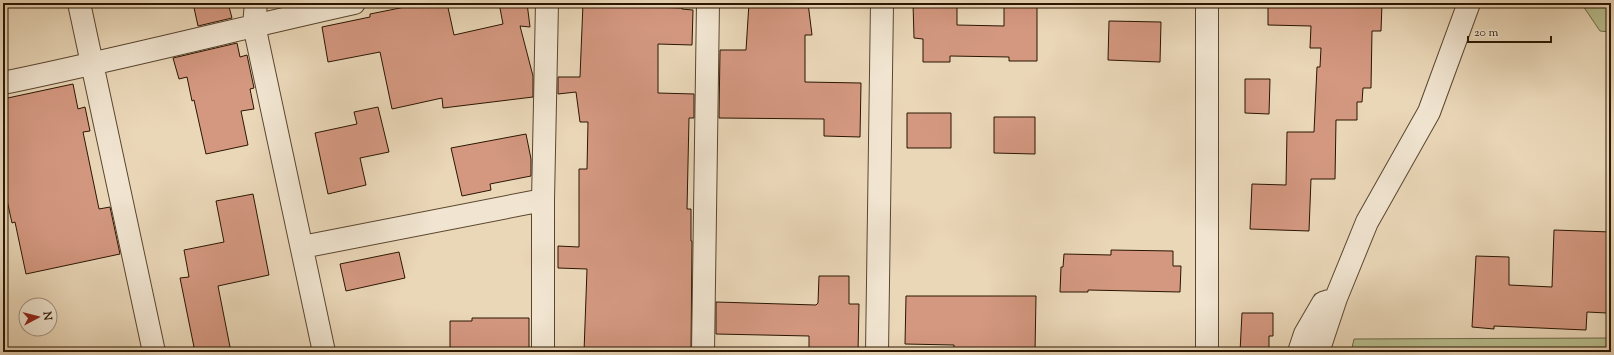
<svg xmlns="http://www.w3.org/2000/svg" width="1614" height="355" font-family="'Sorts Mill Goudy',serif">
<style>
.green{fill:#b8be8e;stroke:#716a48}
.building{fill:#d49881;stroke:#2a1601}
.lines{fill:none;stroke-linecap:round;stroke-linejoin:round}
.minor-casing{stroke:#5a462f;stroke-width:24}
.minor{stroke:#f1e5d1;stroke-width:22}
</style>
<rect width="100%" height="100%" fill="#ead7b8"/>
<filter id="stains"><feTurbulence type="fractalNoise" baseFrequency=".005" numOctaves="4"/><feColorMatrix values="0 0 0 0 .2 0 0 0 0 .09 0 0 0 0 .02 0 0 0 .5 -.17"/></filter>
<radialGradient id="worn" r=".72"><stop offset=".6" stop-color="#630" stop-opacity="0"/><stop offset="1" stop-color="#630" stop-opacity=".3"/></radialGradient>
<!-- green -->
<path class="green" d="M1581,3h30v29l-11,-1z
M1611,338v14h-260l3,-13z"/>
<!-- building -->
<path class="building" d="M193,3h35l4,15 -34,8z
M425,3h22l7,32 49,-11 -4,-21h28l3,24 -10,-1 13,50v21l-90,11 -1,-10 -50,11 -12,-57 -52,10 -6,-35 48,-10v-3z
M583,3h43v3l56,2v1l11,1 -1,35 -34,-1v49l36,1v24h-5l-2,91h4v32h1l-1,110 -107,1 3,-83 -29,-1v-22l21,1v-78h8l1,-47h-8l-4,-30 -18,2v-17h22z
M749,3h59l4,32h-7v47l56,1 -1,54 -36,-1v-17l-105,-1 1,-68h26z
M913,3h44v22l47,1v-23h33v58h-28v-4l-59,-1v6h-27v-23l-9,-1z
M1268,3h114l-1,28h-9l-1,57h-8l-1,14h-5v18h-21l-1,59h-24l-2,52 -59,-2 2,-45 34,1 1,-53h27l3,-65h3l1,-19h-11l1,-22 -43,-1z
M1109,21l52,1 -1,40 -52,-2z
M237,43l3,14 7,-2 7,33 -4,1 4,20 -13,2 7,34 -42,9 -12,-54 -2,1 -5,-24 -8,2 -6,-21z
M1245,79h25l-1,35 -24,-1z
M73,84l5,25 7,-2 5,24 -7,1 16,77 11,-2 10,47 -94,20 -11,-52 -3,1 -9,-41v-83z
M378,107l11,45 -29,6 6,27 -38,9 -13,-61 42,-9 -3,-12z
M907,113h44v35h-44z
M994,117h41v37l-41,-1z
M526,134l5,25v17l-41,8 1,6 -29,6 -11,-48z
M253,194l16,81 -51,11 13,66h-36l-15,-74 9,-1 -5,-27 40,-8 -8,-41z
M1554,230l57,2v77h-4v4l-20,-1 -1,18 -92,-4v3l-22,-2 4,-71 33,1v28l43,2z
M1111,250l62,1v15h8l-1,26 -92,-2v2h-28l1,-25h2l1,-13 47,1z
M399,252l6,26 -59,13 -6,-27z
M819,276h30v28h10l-1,48h-49v-16l-93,-2v-32l100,3 2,-2z
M906,296h130l-1,56h-81v-7l-49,-1z
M1242,313h31v23h-4v16h-29z
M472,318h57v34h-79v-31h22z"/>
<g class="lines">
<defs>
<path id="minor" d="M79,3l75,349
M256,3l-2,22 70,327
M3,83c117,-24 234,-54 351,-80
M302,247l241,-47
M543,352v-152l4,-197
M703,352l5,-349
M877,352l5,-349
M1207,352v-349
M1299,352l6,-18 18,-31 6,-2
M1318,352l18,-54 31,-76 62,-110 40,-109"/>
</defs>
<!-- minor casing -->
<use href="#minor" class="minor-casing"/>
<!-- minor -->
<use href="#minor" class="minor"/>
</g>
<!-- margin -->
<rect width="1614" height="355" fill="none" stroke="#ead7b8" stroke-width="16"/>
<rect x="4" y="4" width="1606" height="347" fill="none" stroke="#2a1601" stroke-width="2"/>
<rect x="8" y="8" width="1598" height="339" fill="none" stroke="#2a1601"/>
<!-- north arrow -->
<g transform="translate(38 317) rotate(83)"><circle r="19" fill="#f1e5d1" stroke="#a1927e"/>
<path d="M0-3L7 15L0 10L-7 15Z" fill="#8f2418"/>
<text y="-6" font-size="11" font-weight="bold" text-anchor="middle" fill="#2a1601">N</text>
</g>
<!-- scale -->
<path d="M1468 36v6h83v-6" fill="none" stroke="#2a1601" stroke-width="2"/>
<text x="1474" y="36" font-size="12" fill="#2a1601" stroke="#f1e5d1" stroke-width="3" paint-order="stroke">20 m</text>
<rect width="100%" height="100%" filter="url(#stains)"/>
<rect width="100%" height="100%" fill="url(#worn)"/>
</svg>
